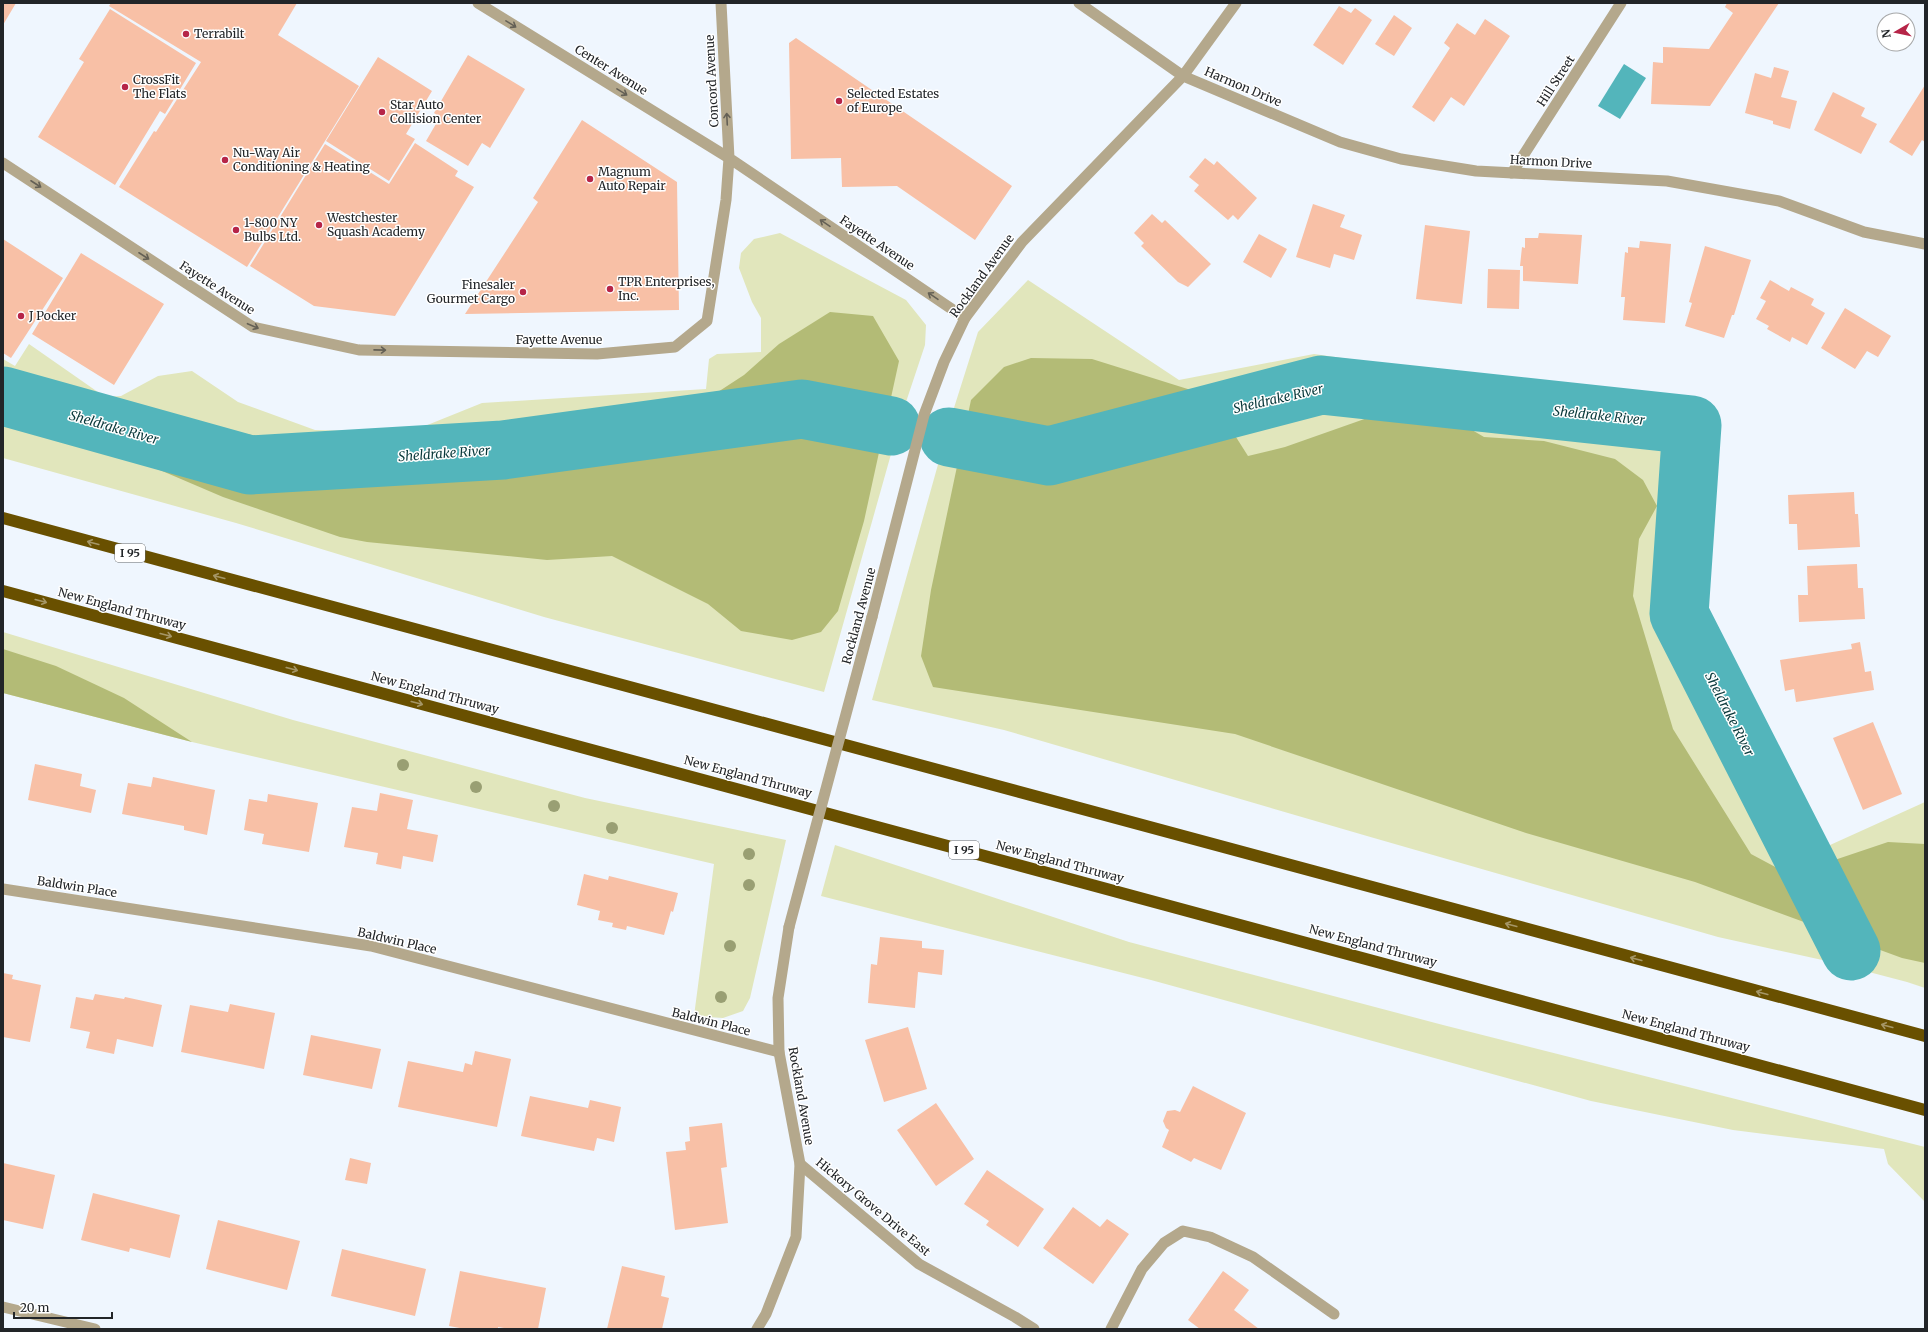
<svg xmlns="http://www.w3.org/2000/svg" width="1928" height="1332" font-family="Merriweather,serif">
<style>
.green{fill:#e1e6bc}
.forest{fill:#b3bb76}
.water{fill:#53b5bb}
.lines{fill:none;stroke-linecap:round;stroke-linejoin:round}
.river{stroke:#53b5bb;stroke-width:59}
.building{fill:#f8c0a6}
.service{stroke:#b4a88c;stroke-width:11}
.minor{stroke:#b4a88c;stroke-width:11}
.tertiary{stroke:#b4a88c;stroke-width:11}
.motorway{stroke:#695000;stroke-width:12}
.tertiary-bridge{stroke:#b4a88c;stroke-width:11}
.tree{fill:#999f73}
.oneway{stroke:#646055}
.oneway2{stroke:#a59666}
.poi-dot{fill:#b62548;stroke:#fff;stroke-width:1.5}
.labels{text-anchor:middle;stroke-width:3;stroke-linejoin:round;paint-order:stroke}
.shield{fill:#fff;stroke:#646668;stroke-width:1}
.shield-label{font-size:11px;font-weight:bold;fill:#222528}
.poi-label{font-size:12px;fill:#222528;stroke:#fff;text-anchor:start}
.street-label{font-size:12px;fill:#222528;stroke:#fff}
.water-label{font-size:13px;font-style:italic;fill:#09393b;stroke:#fff}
</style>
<rect width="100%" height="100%" fill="#eff6fe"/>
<!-- green -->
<path class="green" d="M780,233l126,67 20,25 -1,20 -21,63 -80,284 -280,-75 -308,-94 -233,-65v-99l12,7 14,-22 76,53 16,-1 37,-20 34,-5 46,31 77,28 95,2 72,-29 224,-14 3,-30 8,-5 44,-2v-34l-9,-16 -13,-34 2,-15 13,-14z
M1028,280l151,100 135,-26 399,57 -7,228 12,2 90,214 117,-53v186l-18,-6 -80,-21 -109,-24 -351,-101 -363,-106 -132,-30 81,-289 25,-79z
M3,632l290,88 292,78 201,42 -36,158 -7,13 -20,7 -29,-2 20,-152 -522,-122 -189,-49z
M835,845l294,97 314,83 482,122v55l-37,-38 -4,-15 -151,-19 -142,-29 -440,-121 -330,-84z"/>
<!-- forest -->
<path class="forest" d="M830,312l43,4 26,45 -35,160 -26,90 -17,21 -29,8 -51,-9 -33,-27 -96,-48 -65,4 -180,-18 -27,-5 -117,-40 -103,-44 -117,-27v-49l109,32 146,27 89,14 68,-5 54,-15 168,-18 64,-9 43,-28 35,-31z
M1031,358l61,1 118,37 38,60 37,-9 105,-37h48l46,27 60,4 71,18 28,21 14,26 -18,33 -6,57 40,133 78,125 39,21 98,-33 37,2v119l-23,-5 -207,-76 -169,-49 -291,-99 -302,-47 -12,-31 10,-66 40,-190 33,-33z
M3,649l53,17 68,32 68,44 -189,-49z"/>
<!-- water -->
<path class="water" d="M1624,64l22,14 -26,41 -22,-13z"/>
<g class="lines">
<!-- river -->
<path class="river" d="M3,396l247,69 253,-15 299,-41 89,17
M949,437l100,19 272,-71 371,40 -13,189 172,337"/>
</g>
<!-- building -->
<path class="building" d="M3,3h13l-13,22z
M111,3h186l-19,32 81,51 -112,181 -128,-80 35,-56 2,1 45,-70 -92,-56z
M1727,3h52l-69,103 -59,-2 2,-42 10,1v-16l46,2 24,-36 -8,-6z
M1339,6l12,7 4,-5 17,12 -29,45 -30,-20z
M110,9l86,54 -31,51 -5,-3 -45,74 -77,-48 46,-75 -5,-3z
M1394,15l18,13 -18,28 -19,-12z
M1485,19l25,17 -46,70 -13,-9 -17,25 -22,-15 38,-59 -6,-5 13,-20 18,12z
M796,38l216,148 -37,54 -78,-54 -55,1 -1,-29 -50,1 -2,-116z
M468,55l57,34 -35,59 -8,-5 -14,23 -42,-25 14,-24 -6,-4z
M378,57l54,34 -26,43 9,5 -26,42 -63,-40z
M1774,67l15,4 -8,26 16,4 -7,28 -17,-5v-3l-28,-8 10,-40 16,5z
M1925,85v57l-3,-2 -10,16 -23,-14z
M1833,92l32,16 -4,8 16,8 -16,30 -47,-24z
M582,120l95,62 2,128 -214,4 73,-112 -5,-4z
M415,143l43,28 -3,5 19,11 -79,129 -81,-10 -64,-40 75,-122 64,40z
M1205,158l9,7 3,-4 40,37 -19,22 -5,-5 -5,5 -34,-29 5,-6 -10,-8z
M1313,204l32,11 -5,12 22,8 -8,25 -20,-6 -4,14 -34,-11z
M1152,214l10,9 3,-3 46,44 -23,23 -10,-5 -37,-36 3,-3 -10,-10z
M1425,225l45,6 -8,73 -46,-5z
M1539,233l43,2 -4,49 -55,-3v-15h-3l2,-19 3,1v-10h13z
M1259,234l28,15 -16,29 -28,-16z
M3,239l60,39 -52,80 -8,-5z
M1640,241l31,3 -6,79 -42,-3 2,-23h-4l4,-45 3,1v-6l11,1z
M1705,246l46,14 -17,55h-2l-8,23 -39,-12 7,-23 -3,-1z
M81,253l83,51 -50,81 -82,-51z
M1488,269l32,1 -1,39 -32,-1z
M1770,280l19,11 2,-4 23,12 -3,6 14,8 -18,32 -15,-8 -2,5 -23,-13 2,-3 -13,-7 10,-18 -6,-3z
M1845,308l46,28 -13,21 -11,-6 -12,18 -34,-21z
M1854,492l1,22h3l2,33 -62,3 -1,-26h-8l-1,-29z
M1857,564l1,24h5l2,31 -66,3 -1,-27h10l-1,-29z
M1860,642l5,30 6,-1 3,19 -78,12 -2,-13 -9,2 -5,-31 72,-11 -1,-5z
M1873,722l29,72 -39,16 -30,-72z
M35,764l47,10 -2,12 16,4 -5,23 -63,-13z
M153,777l62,13 -8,45 -23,-5v-4l-62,-12 6,-31 23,4z
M380,793l33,7 -6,29 31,6 -5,27 -30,-6 -2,13 -25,-5 2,-11 -34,-6 8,-40 25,4z
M268,794l50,9 -9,49 -47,-8 2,-10 -20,-4 5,-31 18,3z
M584,874l24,6 1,-4 69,17 -5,19 -2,-1 -7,24 -37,-9 -1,4 -14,-3 1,-4 -15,-3 2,-9 -23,-6z
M880,937l42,4v7l22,2 -2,25 -24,-3 -3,36 -47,-5 3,-39 6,1z
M3,973l10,2 -1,4 29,6 -11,57 -27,-5z
M95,994l29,5 1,-2 37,8 -9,42 -36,-8 -3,15 -28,-6 4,-16 -20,-4 6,-31 17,3z
M230,1004l45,9 -11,56 -83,-17 9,-47 38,7z
M908,1027l19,62 -43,13 -19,-62z
M311,1035l70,14 -9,40 -69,-14z
M475,1051l36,8 -14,68 -99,-20 10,-46 55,11 2,-9 7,2z
M1193,1086l53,27 -25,57 -27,-12 -3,4 -29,-15 7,-17 -3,-2 -3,-7 4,-10 8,-1 5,2z
M530,1096l58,12 2,-8 31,7 -7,35 -17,-4 -3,13 -73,-15z
M936,1103l38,56 -38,27 -39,-56z
M722,1123l5,44 -6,1 7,55 -53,7 -9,-78 20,-2 -1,-8 5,-1 -1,-14z
M350,1158l21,5 -4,21 -22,-4z
M3,1163l52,12 -12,54 -40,-9z
M987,1170l57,39 -26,38 -32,-22 3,-4 -25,-17z
M93,1193l87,22 -10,43 -40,-10 -1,4 -48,-12z
M1073,1207l27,20 7,-8 22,15 -36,50 -50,-36z
M218,1220l82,21 -13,49 -81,-21z
M342,1249l84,20 -11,47 -84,-20z
M622,1266l43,10 -4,20 8,2 -7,31h-55z
M460,1271l86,17 -8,41h-28l-12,-2v2h-33l-16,-3z
M1223,1271l26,19 -15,20 25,19h-59l-12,-9z"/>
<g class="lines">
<!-- service -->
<path class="service" d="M1111,1329l31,-60 22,-26 19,-12 27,6 43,20 81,57"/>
<!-- minor -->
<path class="minor" d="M478,3l251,155 236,160
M3,163l250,164 106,23 238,4 78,-7 32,-26 19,-121 3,-42 -8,-155
M1512,173l109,-170
M3,889l368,57 408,106
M800,1164l119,100 96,53 19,12
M3,1307l92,22"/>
<!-- tertiary -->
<path class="tertiary" d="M1079,3l104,73 157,66 61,17 75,12 191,10 112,20 85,31 61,12
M872,617l52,-202 20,-53 21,-44 57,-76 161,-166 53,-73
M757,1329l9,-15 30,-77 4,-73 -21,-112 -1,-54 11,-71"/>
<!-- motorway -->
<path class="motorway" d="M3,518l1922,518
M3,591l1922,519"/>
<!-- tertiary-bridge -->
<path class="tertiary-bridge" d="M789,927l83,-310"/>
</g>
<!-- trees -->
<g class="tree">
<circle cx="403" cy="765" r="6"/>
<circle cx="476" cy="787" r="6"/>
<circle cx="554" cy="806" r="6"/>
<circle cx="612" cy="828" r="6"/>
<circle cx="749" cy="854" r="6"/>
<circle cx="749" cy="885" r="6"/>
<circle cx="730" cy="946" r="6"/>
<circle cx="721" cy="997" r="6"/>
</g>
<!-- one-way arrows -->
<defs><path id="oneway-shaft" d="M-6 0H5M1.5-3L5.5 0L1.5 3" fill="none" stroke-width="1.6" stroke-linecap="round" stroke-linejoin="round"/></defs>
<g class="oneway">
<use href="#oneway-shaft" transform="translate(511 24) rotate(32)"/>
<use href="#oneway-shaft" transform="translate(622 92) rotate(32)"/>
<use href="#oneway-shaft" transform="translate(727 119) rotate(-93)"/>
<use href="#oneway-shaft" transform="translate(36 184) rotate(33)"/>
<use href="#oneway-shaft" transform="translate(825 223) rotate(-146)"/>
<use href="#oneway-shaft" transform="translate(144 256) rotate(33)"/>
<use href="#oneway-shaft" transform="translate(933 296) rotate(-146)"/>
<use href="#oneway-shaft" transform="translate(253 326) rotate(23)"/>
<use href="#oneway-shaft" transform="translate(380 350) rotate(1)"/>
</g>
<g class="oneway2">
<use href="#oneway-shaft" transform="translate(93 543) rotate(-165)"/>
<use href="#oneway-shaft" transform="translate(219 577) rotate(-165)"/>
<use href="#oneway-shaft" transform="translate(41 601) rotate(15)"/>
<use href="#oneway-shaft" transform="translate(166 635) rotate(15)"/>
<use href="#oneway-shaft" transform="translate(292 669) rotate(15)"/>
<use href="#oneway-shaft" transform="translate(417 703) rotate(15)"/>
<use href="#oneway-shaft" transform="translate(1511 925) rotate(-165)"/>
<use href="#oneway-shaft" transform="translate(1636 959) rotate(-165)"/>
<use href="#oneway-shaft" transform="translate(1762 993) rotate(-165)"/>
<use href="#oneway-shaft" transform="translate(1887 1026) rotate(-165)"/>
</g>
<!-- markers -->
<g class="poi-dot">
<circle cx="186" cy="34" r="4"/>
<circle cx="125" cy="87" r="4"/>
<circle cx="839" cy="101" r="4"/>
<circle cx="382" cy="112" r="4"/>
<circle cx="225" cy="160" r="4"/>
<circle cx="590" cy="179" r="4"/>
<circle cx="319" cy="225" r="4"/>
<circle cx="236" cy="230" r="4"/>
<circle cx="610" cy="289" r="4"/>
<circle cx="523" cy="292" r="4"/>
<circle cx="21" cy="316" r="4"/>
</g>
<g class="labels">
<!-- shield labels -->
<g class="shield">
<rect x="115" y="544" width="30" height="18" rx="3"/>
<rect x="949" y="841" width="30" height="18" rx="3"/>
</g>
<g class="shield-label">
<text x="130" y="557">I 95</text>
<text x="964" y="854">I 95</text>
</g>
<!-- poi labels -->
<g class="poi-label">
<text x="194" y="38">Terrabilt</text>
<text x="133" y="84">CrossFit<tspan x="133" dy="14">The Flats</tspan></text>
<text x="847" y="98">Selected Estates<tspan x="847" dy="14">of Europe</tspan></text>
<text x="390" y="109">Star Auto<tspan x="390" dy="14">Collision Center</tspan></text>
<text x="233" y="157">Nu-Way Air<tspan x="233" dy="14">Conditioning &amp; Heating</tspan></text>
<text x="598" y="176">Magnum<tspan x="598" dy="14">Auto Repair</tspan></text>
<text x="327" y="222">Westchester<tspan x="327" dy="14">Squash Academy</tspan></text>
<text x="244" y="227">1-800 NY<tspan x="244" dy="14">Bulbs Ltd.</tspan></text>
<text x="618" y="286">TPR Enterprises,<tspan x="618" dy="14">Inc.</tspan></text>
<text x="515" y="289" text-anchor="end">Finesaler<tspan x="515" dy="14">Gourmet Cargo</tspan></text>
<text x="29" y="320">J Pocker</text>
</g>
<!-- street labels -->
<g class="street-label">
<text transform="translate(611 70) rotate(32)" y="4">Center Avenue</text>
<text transform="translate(712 81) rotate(-93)" y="4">Concord Avenue</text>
<text transform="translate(1556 81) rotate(-57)" y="4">Hill Street</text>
<text transform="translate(1243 87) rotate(23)" y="4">Harmon Drive</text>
<text transform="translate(1551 162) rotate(3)" y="4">Harmon Drive</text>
<text transform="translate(877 243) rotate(34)" y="4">Fayette Avenue</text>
<text transform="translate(982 276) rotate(-54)" y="4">Rockland Avenue</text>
<text transform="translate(217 288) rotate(33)" y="4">Fayette Avenue</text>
<text x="559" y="344">Fayette Avenue</text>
<text transform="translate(122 609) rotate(15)" y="4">New England Thruway</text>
<text transform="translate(859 616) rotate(-75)" y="4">Rockland Avenue</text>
<text transform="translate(435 693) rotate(15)" y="4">New England Thruway</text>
<text transform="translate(748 777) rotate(15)" y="4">New England Thruway</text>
<text transform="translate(1060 862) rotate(15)" y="4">New England Thruway</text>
<text transform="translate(77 887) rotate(9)" y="4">Baldwin Place</text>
<text transform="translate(397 941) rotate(13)" y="4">Baldwin Place</text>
<text transform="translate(1373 946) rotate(15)" y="4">New England Thruway</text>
<text transform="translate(711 1022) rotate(14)" y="4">Baldwin Place</text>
<text transform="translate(1686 1031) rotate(15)" y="4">New England Thruway</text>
<text transform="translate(801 1096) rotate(80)" y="4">Rockland Avenue</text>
<text transform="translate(873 1207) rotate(40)" y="4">Hickory Grove Drive East</text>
</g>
<!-- water labels -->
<g class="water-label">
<text transform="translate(1278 398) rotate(-13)" y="5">Sheldrake River</text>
<text transform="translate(1599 415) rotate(6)" y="5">Sheldrake River</text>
<text transform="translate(114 427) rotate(16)" y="5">Sheldrake River</text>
<text transform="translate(444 453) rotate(-4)" y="5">Sheldrake River</text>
<text transform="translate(1730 714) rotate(63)" y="5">Sheldrake River</text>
</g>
</g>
<!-- border -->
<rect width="1928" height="1332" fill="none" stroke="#222528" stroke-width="8"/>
<!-- north arrow -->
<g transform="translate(1896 32) rotate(261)"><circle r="19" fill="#ffffff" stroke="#a7a8a9"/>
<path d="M0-3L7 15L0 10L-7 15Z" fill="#b62548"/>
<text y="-6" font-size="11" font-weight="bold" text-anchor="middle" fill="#222528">N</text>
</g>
<!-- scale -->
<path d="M14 1312v6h98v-6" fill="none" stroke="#222528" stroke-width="2"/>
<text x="20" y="1312" font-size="12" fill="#222528" stroke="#ffffff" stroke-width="3" paint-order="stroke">20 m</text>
</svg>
